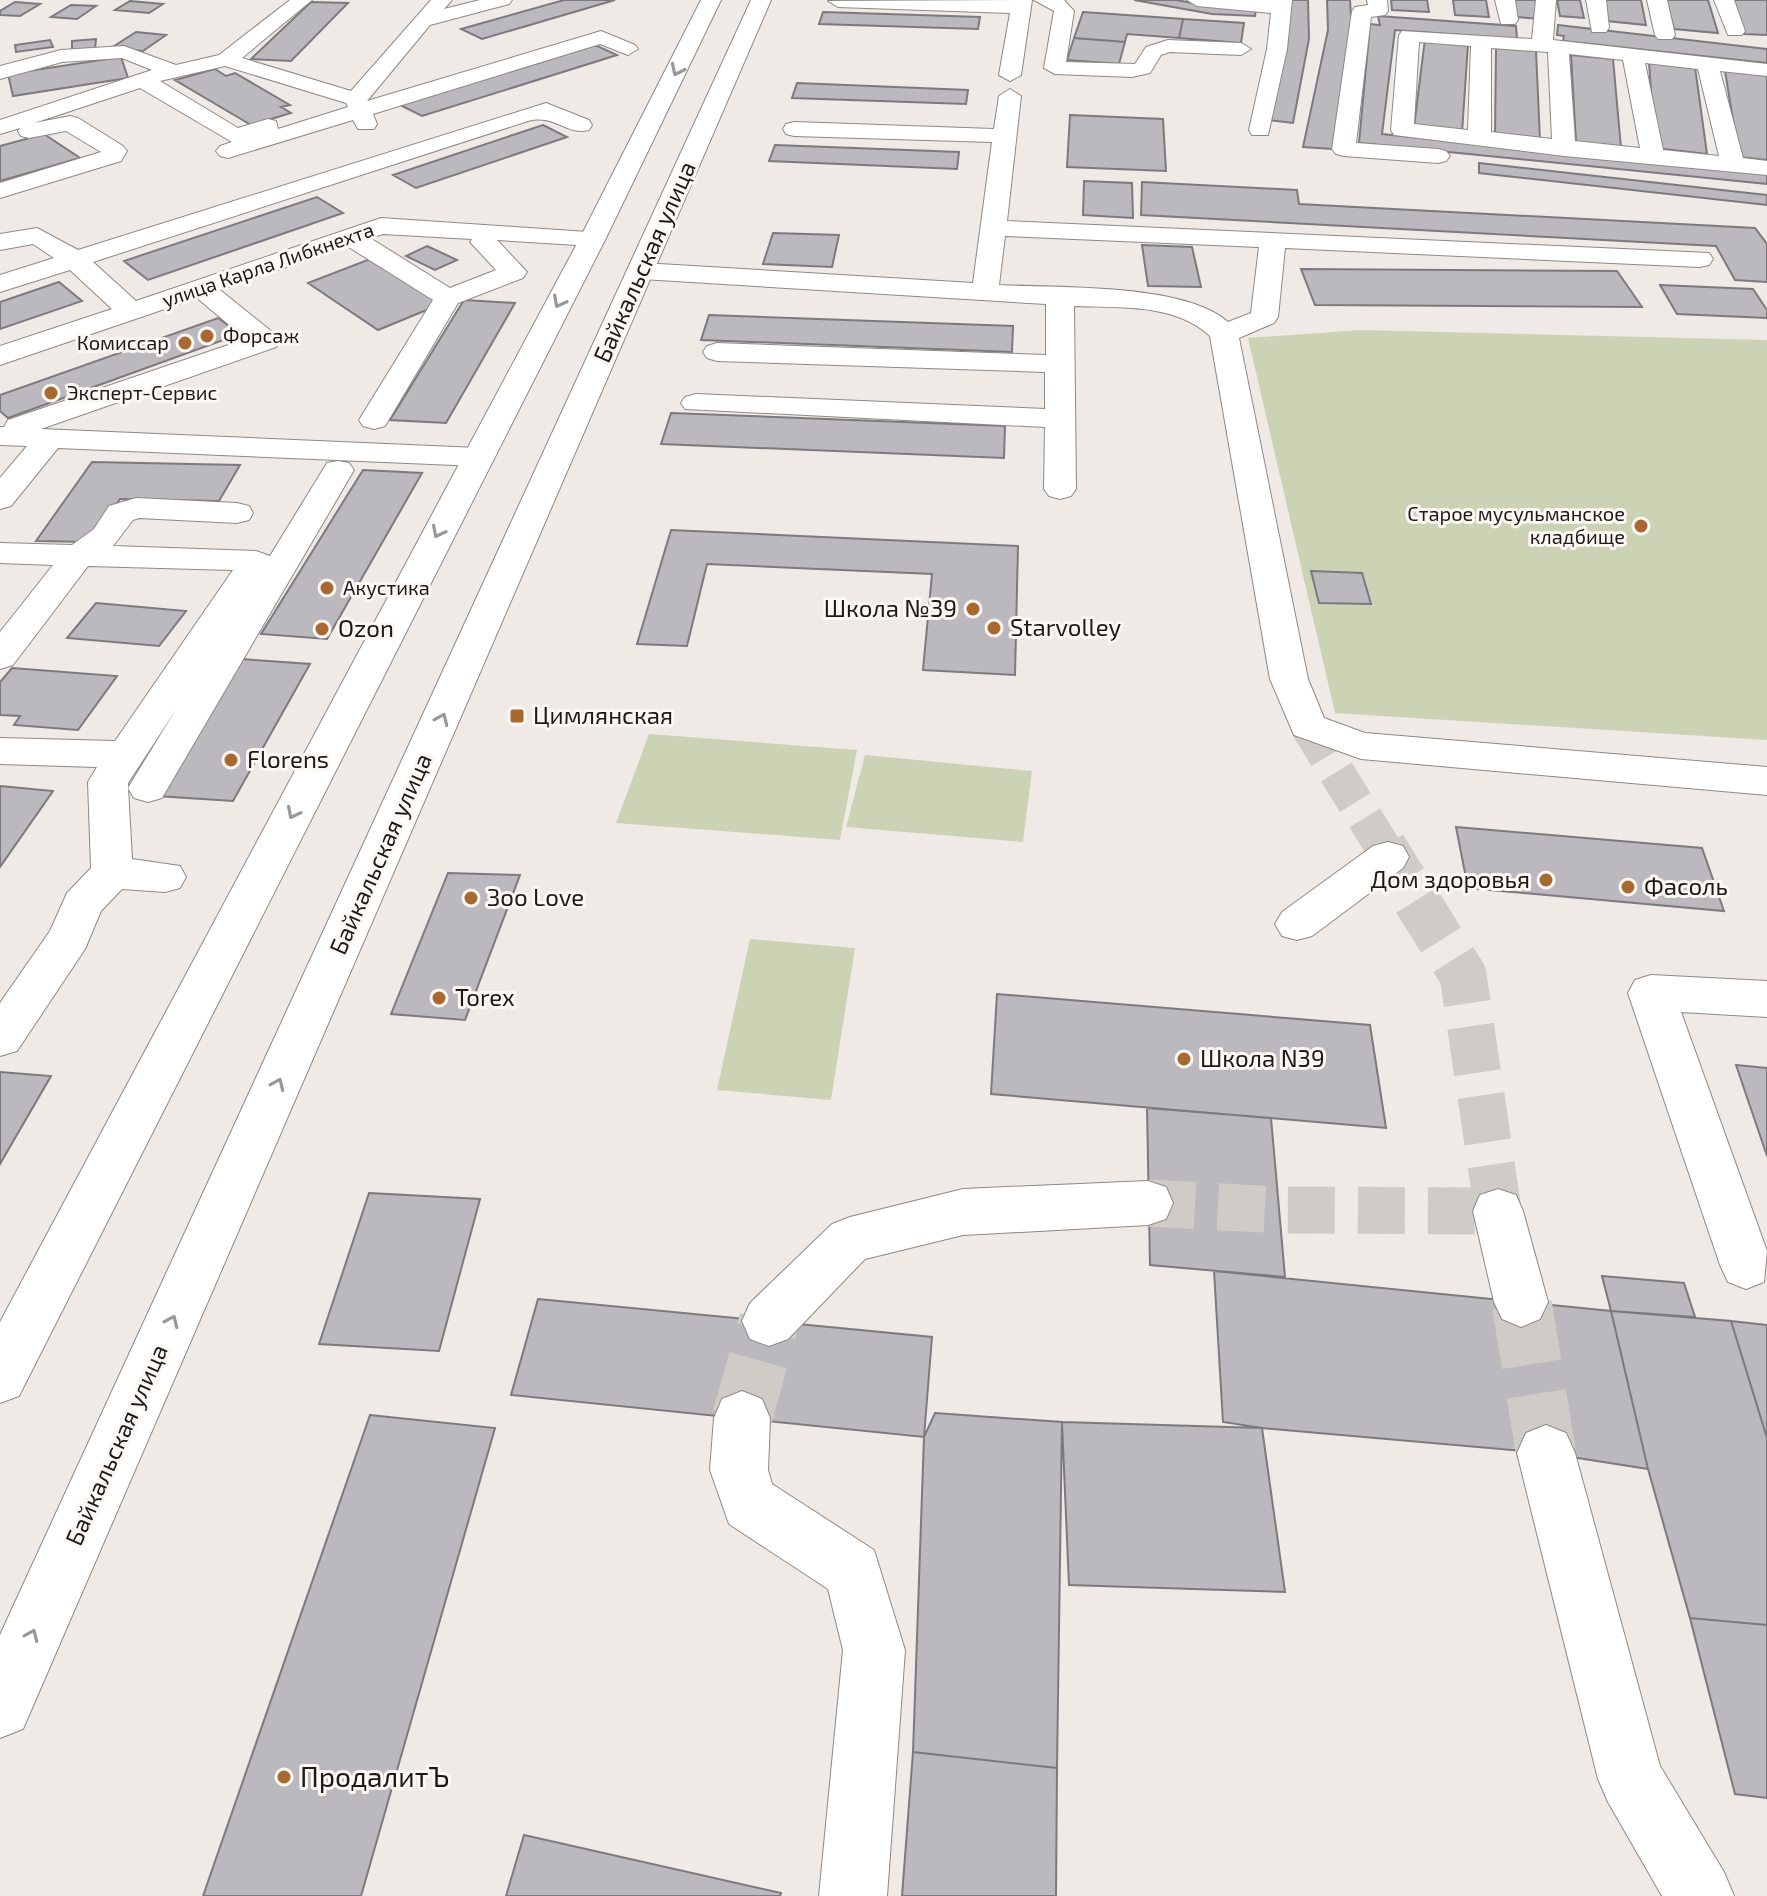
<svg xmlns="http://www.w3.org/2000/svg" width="1767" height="1896" font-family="'Exo 2',sans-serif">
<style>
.green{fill:#ccd3b5}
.building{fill:#bbb8be;stroke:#7d7a7f;stroke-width:2}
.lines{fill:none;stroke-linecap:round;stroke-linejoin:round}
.minor-tunnel-far2{stroke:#cfcbc7;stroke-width:36;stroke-dasharray:36 18;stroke-linecap:butt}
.minor-tunnel-far1{stroke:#cfcbc7;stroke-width:47;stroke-dasharray:47 23;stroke-linecap:butt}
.minor-tunnel{stroke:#cfcbc7;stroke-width:60;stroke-dasharray:60 30;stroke-linecap:butt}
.minor-casing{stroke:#8e8985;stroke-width:2}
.major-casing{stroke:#8e8985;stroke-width:2}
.minor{fill:#fff;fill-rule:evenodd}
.major{fill:#fff;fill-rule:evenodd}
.oneway{stroke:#999898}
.poi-dot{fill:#a86930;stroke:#fdf7f3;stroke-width:3}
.labels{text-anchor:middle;stroke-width:6;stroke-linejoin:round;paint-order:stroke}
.far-street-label{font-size:20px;fill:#1c1a19;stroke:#fdf7f3}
.far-poi-label{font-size:20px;fill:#1c1a19;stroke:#fdf7f3;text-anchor:start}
.street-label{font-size:24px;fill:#1c1a19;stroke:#fdf7f3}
.poi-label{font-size:24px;fill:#1c1a19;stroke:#fdf7f3;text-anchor:start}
.near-poi-label{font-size:28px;fill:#1c1a19;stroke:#fdf7f3;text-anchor:start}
</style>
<rect width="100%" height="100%" fill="#efeae6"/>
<!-- green -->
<path class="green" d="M1360,330l407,10v400l-432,-27 -87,-375z
M649,734l208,16 -17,90 -224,-17z
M865,755l167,16 -9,71 -177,-15z
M750,939l105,9 -24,152 -114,-10z"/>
<!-- building -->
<path class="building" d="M564,0h51l-133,39 -21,-10z
M1134,0h42l40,7 40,2 -1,7 -43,-2z
M1286,0h22l1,39 -16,84 -25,-3z
M1327,0h23l2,32 -20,117 -29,-2 25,-117z
M1391,0h36l2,12 -37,-2z
M1453,0h33l3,17 -34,-2z
M1515,0h24l2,19 -25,-2z
M1557,0h23l4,18 -24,-2z
M1604,0h37l5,25 -39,-4z
M1666,0h42l10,33 -44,-4z
M1732,0h35v35l-23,-1z
M130,1l33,3 -14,9 -34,-3z
M15,2l25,2 -20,12 -20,-1v-4z
M311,2l37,1 -57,58 -40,-2z
M71,5l25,1 -19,13 -26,-2z
M823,12l157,5 -2,12 -159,-5z
M1083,12l100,7 -4,19 -52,-4 -2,8 -51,-4z
M1378,16l138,10 1,13 -122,-9 -13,104 385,38v12l-408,-41 11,-119 10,1z
M1183,19l61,4 -3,20 -62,-5z
M1558,25l209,24v14l-204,-22 1,-5 -7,-1z
M136,32l30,3 -23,16 -32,-3z
M1074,38l51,4 -6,22 -52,-4z
M96,39l-1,11 -23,3v-12z
M1425,39l43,5 -6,89 -48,-6z
M50,40l3,7 -37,5 -1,-7z
M595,45l22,10 -195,61 -22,-11z
M1496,48l40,3 4,89 -45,-4z
M1571,55l42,4 8,89 -45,-6z
M121,57l7,21 -115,18 -5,-22z
M1649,62l46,5 12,87 -52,-6z
M215,69l11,7 9,-3 55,32 -9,2 10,6 -40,12 -76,-45z
M1725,71l42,4v85l-28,-3z
M797,83l171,7 -2,14 -174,-6z
M1070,115l93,4 3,52 -99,-4z
M543,125l24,12 -151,51 -23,-13z
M44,134l36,24 -80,23v-35z
M775,145l184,7 -2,17 -188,-8z
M1479,163l288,32v10l-288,-32z
M1084,181l48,2 1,35 -50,-3z
M1142,182l155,8 2,14 456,24 12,16v38l-32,-2 -19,-34 -575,-31z
M317,197l26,16 -195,67 -24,-19z
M773,233l66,2 -7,32 -69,-3z
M1142,245l50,2 9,40 -53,-1z
M427,246l30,14 -22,10 -29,-14z
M370,259l71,45 -63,26 -70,-47z
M1301,269l316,2 25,36 -327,-2z
M59,282l23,19 -82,28v-27z
M1660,285l93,4 14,21v8l-90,-4z
M464,300l51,3 -69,120 -56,-3z
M709,315l304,11 -1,26 -311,-12z
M218,318l22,16 -232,84 -8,-7v-16z
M671,413l334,13 -1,32 -343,-14z
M92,462l148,3 -21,36 -99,-2 -29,43 -55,-1z
M363,470l59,3 -95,166 -66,-5z
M671,530l347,16 -3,129 -92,-5 9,-96 -225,-10 -20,82 -50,-2z
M1311,571l51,2 9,31 -52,-1z
M96,603l90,8 -27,35 -92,-8z
M241,659l69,5 -77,137 -76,-5z
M12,668l105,8 -39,54 -64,-5 6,-9 -20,-1v-33z
M0,786l53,5 -53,76z
M1456,827l246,21 22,63 -256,-23z
M448,873l72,2 -55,145 -74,-6z
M997,994l373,31 16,103 -395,-34z
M1736,1065l31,3v88z
M0,1072l51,4 -51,88z
M1147,1108l124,10 14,159 -135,-12z
M369,1193l111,6 -41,152 -120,-7z
M1214,1271l397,40 37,158 -102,-16 -284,-25 -39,-6z
M1602,1276l82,7 11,34 -84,-6z
M538,1299l394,38 -8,100 -413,-42z
M1611,1311l120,10 36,117v187l-77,-7 -42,-149z
M1731,1321l36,4v113z
M935,1413l127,9 -5,346 -144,-16 11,-315z
M370,1415l125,13 -134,468h-158z
M1062,1422l200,6 23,164 -216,-7z
M1690,1618l77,7v173l-32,-4z
M913,1752l144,16 -1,128h-154z
M524,1835l257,58 -1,3h-274z"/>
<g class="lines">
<!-- minor-tunnel-far2 -->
<path class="minor-tunnel-far2" d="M1308,726l76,123"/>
<!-- minor-tunnel-far1 -->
<path class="minor-tunnel-far1" d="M1148,1203l133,7 217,1 -35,-236 -80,-128
M1521,1302l1,5"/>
<!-- minor-tunnel -->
<path class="minor-tunnel" d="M1522,1305l24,148
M742,1418l27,-97"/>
<defs>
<path id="minor" d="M290,0h22l-70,58 109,33 80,-91h21l-8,9 36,-9h32l-3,4 -79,21 -63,76 234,-70 34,14 3,4 -10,6 -28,-11 -227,70 4,10 -3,5h-16l-5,-9 -125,38 -8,-2 -4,-5 4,-5 12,-4 -92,-54 -106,35 36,-7 8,2 45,28 4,5 -6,10 -121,37v-15l101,-31 -35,-21 -37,7 -8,-2 -3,-5 2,-3 -20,6v-14l152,-50 -30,-12 -60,4 -62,17v-13l61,-16 63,-4 52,19 43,-10zM225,66l121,37 2,4 -70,22 -2,-8 -8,-2 -30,9 -78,-47z
M1032,0l-11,75 -11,6 -11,-6 11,-62 -172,-6 -10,-6z
M1034,0h30l10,11 -8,51 69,2 11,-17 22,-7 73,3 10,6 -10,6 -71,-3 -9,3 -11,18 -18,4 -77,-3 -11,-6 10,-57z
M1187,0h105l-5,49 -19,86h-16l-3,-5 18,-81 4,-36 -74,-7z
M1367,0h20l1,11 -3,4 -14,2 -15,126 82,6 8,2 4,5 -4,5 -8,2 -94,-7 -8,-2 -4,-5 20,-138 3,-4 13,-2z
M1495,0h20l3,20 -3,4h-14z
M1536,0h20l-3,40 214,24v12l-47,-5 23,87 24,3v14l-203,-19 -170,-21 -3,-5 8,-95 3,-4 130,8zM1419,42l52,4 -3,84 -54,-6zM1491,48l57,4 4,87 -61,-7zM1569,54l54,6 17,88 -65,-7zM1645,63l53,6 21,87 -56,-6z
M1586,0h20l3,28 -3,4h-14z
M1647,0h20l8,35 -3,4h-14l-3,-4z
M1714,0h20l11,31 -3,4h-14z
M1010,89l11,7 -14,125 702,32 4,6 -4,6 -9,2 -415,-19 -7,69 -4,6 -35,15 69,341 16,39 41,15 402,34v28l-406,-36 -67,-24 -24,-56 -60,-343c-35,-33 -91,-28 -136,-30l2,183 -5,7 -11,3 -11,-3 -5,-7 1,-62 -360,-18 -4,-6 4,-6 11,-3 349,15v-37l-328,-11 -10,-3 -4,-6 4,-6 10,-3 329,12v-51l-404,-25 -9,-2 -4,-6 4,-6 9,-2 331,20 19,-141 -198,-6 -8,-2 -3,-5 3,-5 8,-2 200,7 5,-33zM1005,236l254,11 -8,66 -23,9c-43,-39 -170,-34 -229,-37z
M546,103l43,17 3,5 -3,5c-23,6 -33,-16 -61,-9l-435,141 43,39 245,-83 221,15 4,5 -4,5 -9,3 -96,-6 30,32 -4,6 -65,25 -73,123 -11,3 -11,-3 -4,-6 74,-120 -86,-54 -127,44 56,45 4,6 -4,6 -235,82 437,19 11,2 5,7 -5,7 -11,2 -420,-18 -47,58 -11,3v-31l27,-32 -27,-1v-18h4l4,-7 238,-81 -49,-41 -197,67v-19l112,-37 -42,-39 -70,22v-17l54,-17 -21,-14 -33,6v-16l37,-6 41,22zM383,234l89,5 -2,3 26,28 -46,18 -80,-50z
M338,461l11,2 5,7 -192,328 -14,4 -14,-4 -6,-10 4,71 48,7 6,11 -6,11 -15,4 -43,-3 -21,22 -16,38 -68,102 -17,5v-53l50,-72 17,-38 24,-25 -3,-86 9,-15 -97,-3v-26l115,3 118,-171 -145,-4 -75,99 -13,4v-37l53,-67 -53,-2v-20l72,2 22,-16 15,-23 27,-8 101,5 12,3 4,7 -4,7 -12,3 -98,-5 -6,2 -20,26 143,5 14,5 57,-93zM177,708l-43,70 -6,10v-5z
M1388,842l15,4 6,11 -6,11 -91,68 -15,4 -15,-4 -7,-12 7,-12 91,-66z
M1651,975l116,6v36l-86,-5 86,239 -3,31 -18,7 -18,-7 -8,-17 -92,-272 7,-13z
M1148,1181l18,6 7,16 -7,16 -18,6 -185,10 -98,24 -77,80 -19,7 -19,-7 -8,-18 8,-18 82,-79 18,-7 113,-28z
M1498,1189l18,6 7,16 25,91 -8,17 -19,8 -19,-8 -8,-17 -21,-91 7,-16z
M742,1391l20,8 8,19 -2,52 4,14 102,66 31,100 -18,246h-68l24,-246 -15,-61 -99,-65 -19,-54 4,-52 8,-19z
M1546,1425l20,8 9,20 85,313 64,106 10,24h-72l-54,-94 -10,-23 -81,-326 9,-20z"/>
<path id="major" d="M701,0h20l-115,238 -587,1158 -19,7v-81l580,-1084z
M751,0h20l-748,1729 -23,9v-103z"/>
</defs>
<!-- minor casing -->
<use href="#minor" class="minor-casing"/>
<!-- major casing -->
<use href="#major" class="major-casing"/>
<!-- minor -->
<use href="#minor" class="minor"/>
<!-- major -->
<use href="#major" class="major"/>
</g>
<!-- one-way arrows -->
<defs><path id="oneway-chevron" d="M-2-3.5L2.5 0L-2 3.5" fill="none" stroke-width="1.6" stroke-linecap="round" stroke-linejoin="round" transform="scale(2)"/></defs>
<g class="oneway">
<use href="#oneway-chevron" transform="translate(677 70) rotate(116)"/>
<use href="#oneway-chevron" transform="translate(559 302) rotate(118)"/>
<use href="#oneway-chevron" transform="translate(438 532) rotate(117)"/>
<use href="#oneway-chevron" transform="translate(442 719) rotate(-66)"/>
<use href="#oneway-chevron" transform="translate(293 813) rotate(117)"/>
<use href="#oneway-chevron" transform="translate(278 1084) rotate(-66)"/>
<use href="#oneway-chevron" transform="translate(172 1321) rotate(-66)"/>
<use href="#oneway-chevron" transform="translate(32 1635) rotate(-66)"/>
</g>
<!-- markers -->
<g class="poi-dot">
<circle cx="207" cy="336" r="8"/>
<circle cx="185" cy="343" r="8"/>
<circle cx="51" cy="393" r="8"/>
<circle cx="1641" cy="526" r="8"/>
<circle cx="327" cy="588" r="8"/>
<circle cx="973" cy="609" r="8"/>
<circle cx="994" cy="628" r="8"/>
<circle cx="322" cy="629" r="8"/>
<rect x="509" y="708" width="16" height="16" rx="4"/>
<circle cx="231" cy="760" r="8"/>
<circle cx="1546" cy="880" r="8"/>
<circle cx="1628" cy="887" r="8"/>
<circle cx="471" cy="898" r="8"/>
<circle cx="439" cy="998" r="8"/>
<circle cx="1184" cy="1059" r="8"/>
<circle cx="284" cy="1777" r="8"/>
</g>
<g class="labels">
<!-- far-street labels -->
<g class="far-street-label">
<text transform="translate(268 265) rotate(-19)" y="7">улица Карла Либкнехта</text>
</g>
<!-- far-poi labels -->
<g class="far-poi-label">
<text x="223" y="343">Форсаж</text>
<text x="169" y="350" text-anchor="end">Комиссар</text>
<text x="67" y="400">Эксперт-Сервис</text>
<text x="1625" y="521" text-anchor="end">Старое мусульманское<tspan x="1625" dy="23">кладбище</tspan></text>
<text x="343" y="595">Акустика</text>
</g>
<!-- street labels -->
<g class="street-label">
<text transform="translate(645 262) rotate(-66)" y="8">Байкальская улица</text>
<text transform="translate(381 854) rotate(-66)" y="8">Байкальская улица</text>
<text transform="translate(117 1445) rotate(-66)" y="8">Байкальская улица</text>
</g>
<!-- poi labels -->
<g class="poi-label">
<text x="957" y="617" text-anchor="end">Школа №39</text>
<text x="1010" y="636">Starvolley</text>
<text x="338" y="637">Ozon</text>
<text x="533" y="724">Цимлянская</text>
<text x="247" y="768">Florens</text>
<text x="1530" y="888" text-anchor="end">Дом здоровья</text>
<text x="1644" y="895">Фасоль</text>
<text x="487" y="906">Зоо Love</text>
<text x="455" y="1006">Torex</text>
<text x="1200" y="1067">Школа N39</text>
</g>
<!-- near-poi labels -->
<g class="near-poi-label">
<text x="300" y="1787">ПродалитЪ</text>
</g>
</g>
</svg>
